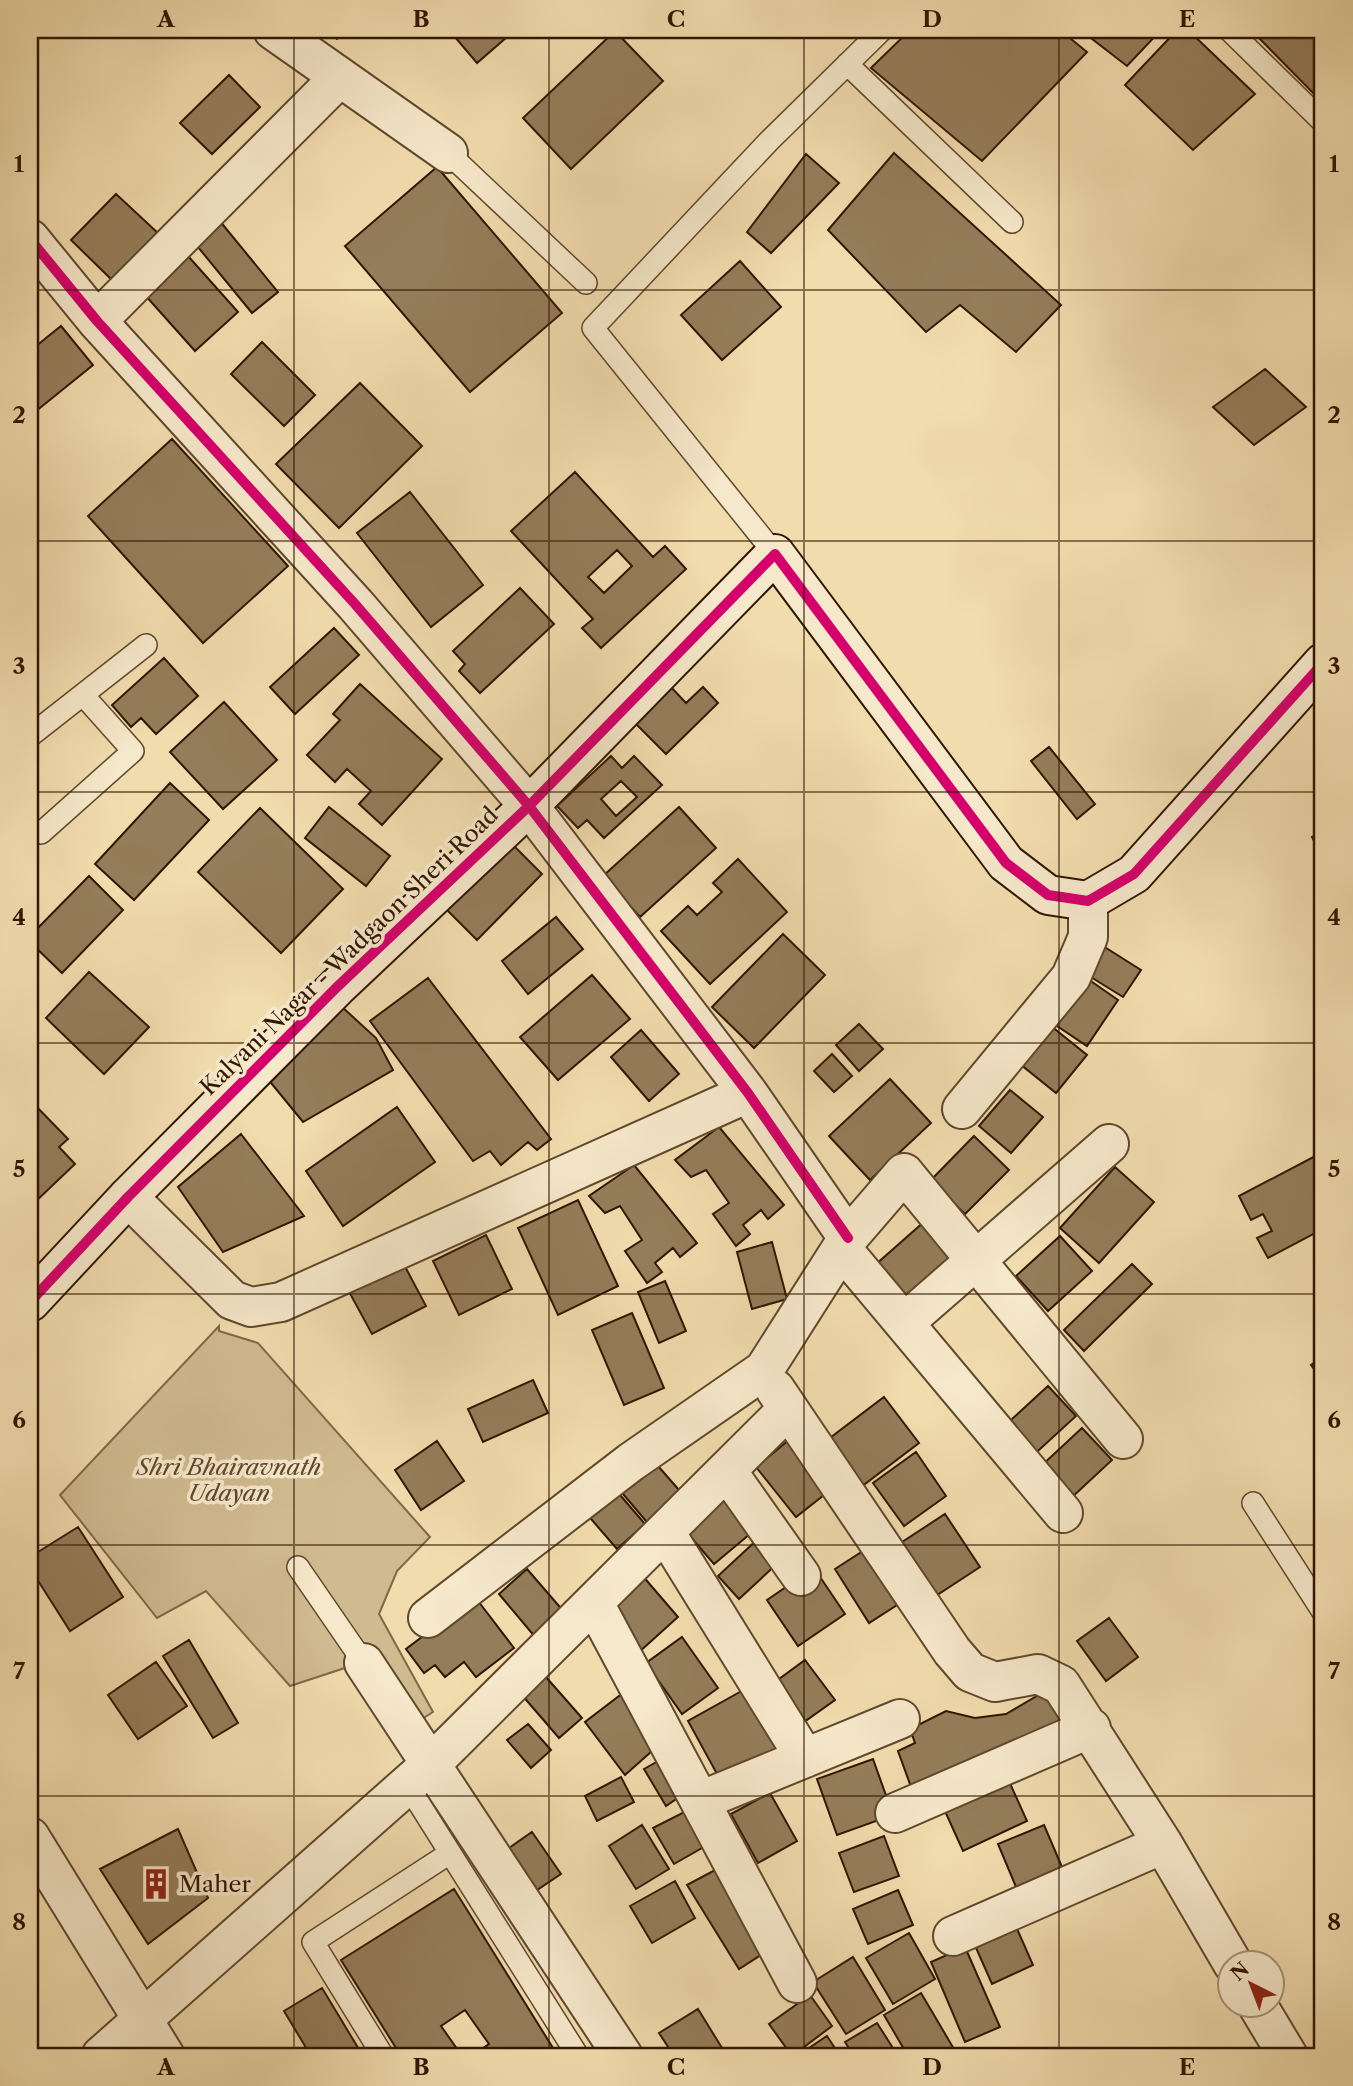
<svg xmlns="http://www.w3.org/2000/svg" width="1353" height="2086" font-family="'Libre Caslon Text',serif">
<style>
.green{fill:#d0ba90;stroke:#806848;stroke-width:2}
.building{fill:#947d5a;stroke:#301600;stroke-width:2;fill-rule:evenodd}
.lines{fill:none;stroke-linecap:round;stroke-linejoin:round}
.lane-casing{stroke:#60482c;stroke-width:24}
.street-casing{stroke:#60482c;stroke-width:42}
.secondary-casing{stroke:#301600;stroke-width:42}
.lane{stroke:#f6e8ca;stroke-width:21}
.street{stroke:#f6e8ca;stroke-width:38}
.secondary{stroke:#f6e8ca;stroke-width:38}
.cycleway-casing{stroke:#f6e8ca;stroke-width:15}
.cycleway{stroke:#d6006c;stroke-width:10}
.grid{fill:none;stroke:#301600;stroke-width:2;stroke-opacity:0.55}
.labels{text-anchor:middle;stroke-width:7;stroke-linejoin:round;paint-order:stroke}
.street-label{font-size:23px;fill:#301600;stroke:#f6e8ca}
.park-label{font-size:23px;font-style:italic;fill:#60472b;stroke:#f6e8ca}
.poi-label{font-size:23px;fill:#301600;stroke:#f6e8ca;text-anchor:start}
.neatline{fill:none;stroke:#301600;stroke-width:2.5}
.grid-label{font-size:23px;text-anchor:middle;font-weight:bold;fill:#301600}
</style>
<rect width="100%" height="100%" fill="#f1dcae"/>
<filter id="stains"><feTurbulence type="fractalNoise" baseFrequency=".00286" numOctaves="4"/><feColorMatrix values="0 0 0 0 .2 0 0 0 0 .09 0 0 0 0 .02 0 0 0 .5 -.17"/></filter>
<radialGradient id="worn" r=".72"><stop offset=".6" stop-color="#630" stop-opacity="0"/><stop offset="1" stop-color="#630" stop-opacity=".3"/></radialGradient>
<!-- green -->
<path class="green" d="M219,1326v5l39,12 172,194 -33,34 -18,43 54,98 -33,21 -52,-66 -58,19 -84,-95 -49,27 -97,-123z"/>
<!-- building -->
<path class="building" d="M326,30h20l-9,9z
M449,30h66l-38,33z
M910,30h150l27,22 -105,109 -111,-93z
M1091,30h70l-34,36 -40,-31z
M1177,30h11l67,64 -62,56 -68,-65z
M1251,30h72v73z
M615,31l48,50 -92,88 -48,-51z
M229,75l31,32 -48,47 -32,-31z
M894,153l167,152 -45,47 -56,-47 -34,27 -98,-102z
M806,154l33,29 -68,70 -24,-21z
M437,167l125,146 -92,79 -125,-146z
M116,194l43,40 -45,48 -43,-42z
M219,220l59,72 -26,21 -59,-72z
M188,256l50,56 -43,39 -50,-56z
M740,261l41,46 -59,53 -41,-45z
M61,326l32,39 -63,51v-65z
M262,342l53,53 -31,31 -53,-52z
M1265,369l41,38 -52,38 -41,-38z
M360,383l62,63 -83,82 -63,-64z
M172,439l116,127 -85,77 -115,-127z
M575,472l78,85 12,-11 21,23 -85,79 -19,-20 11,-9 -82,-88zM617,550l15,16 -28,27 -16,-16z
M410,492l73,93 -52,42 -74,-94z
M520,588l34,36 -74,69 -21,-22 6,-7 -12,-13z
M334,628l25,27 -64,59 -25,-27z
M164,658l34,38 -42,38 -15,-16 -10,9 -19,-22z
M360,684l82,75 -60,66 -23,-21 12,-13 -24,-22 -12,13 -28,-27 33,-35 -7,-6z
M669,685l17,18 17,-16 15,16 -52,51 -33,-33z
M224,702l53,58 -54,49 -53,-57z
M1049,747l46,57 -18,15 -46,-58z
M611,756l11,12 12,-12 28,29 -58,53 -17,-18 -9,8 -21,-22zM621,781l16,16 -21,19 -15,-17z
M170,783l39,37 -75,80 -39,-36z
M329,807l61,49 -24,30 -61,-48z
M679,807l37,41 -76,69 -37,-41z
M260,808l83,81 -62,64 -83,-81z
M1323,832v27l-11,-22z
M511,843l31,31 -65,66 -31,-31z
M738,859l49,53 -77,72 -49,-53 27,-25 9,9 25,-23 -9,-9z
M89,876l34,34 -61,63 -32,-31v-6z
M556,917l27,32 -55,45 -26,-33z
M783,934l42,41 -71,73 -42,-41z
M1103,946l38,24 -18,27 -37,-23z
M89,972l60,55 -45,47 -58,-56z
M592,975l38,44 -72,61 -38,-43z
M1085,977l33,23 -31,46 -33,-22z
M428,978l123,161 -14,11 -9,-8 -27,23 -11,-14 -17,10 -103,-140z
M341,1006l35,32 17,32 -90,52 -36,-44z
M859,1024l24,25 -24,22 -23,-26z
M1051,1026l36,29 -31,38 -36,-29z
M641,1030l38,44 -30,27 -38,-44z
M832,1054l20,22 -18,16 -20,-21z
M890,1079l41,44 -61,57 -41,-44z
M1010,1090l33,27 -32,36 -32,-27z
M30,1100l38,39 -9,8 16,17 -42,40 -3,-4z
M397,1107l38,55 -92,64 -37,-55z
M719,1127l65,78 -16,14 -7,-9 -18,15 7,9 -14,12 -23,-32 16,-11 -23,-33 -15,7 -16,-17z
M241,1134l63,82 -81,36 -45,-65z
M974,1136l35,34 -44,44 -35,-33z
M1323,1152v77l-55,29 -11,-20 15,-7 -9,-17 -12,6 -12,-24z
M634,1165l63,78 -17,14 -7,-9 -18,15 7,9 -15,11 -22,-32 17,-11 -22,-34 -15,7 -16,-17z
M1115,1167l39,35 -55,61 -39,-35z
M578,1200l40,86 -60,29 -40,-87z
M925,1221l33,38 -58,52 -34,-38z
M486,1235l26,54 -53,26 -26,-54z
M1060,1236l32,35 -44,40 -32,-35z
M772,1242l15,57 -35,10 -15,-57z
M401,1259l25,47 -54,28 -25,-46z
M1132,1264l20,20 -68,67 -20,-21z
M665,1281l21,50 -27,12 -21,-51z
M632,1313l32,75 -40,17 -32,-75z
M1323,1357v24l-12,-16z
M533,1380l15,33 -65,29 -15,-33z
M1048,1386l28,30 -48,44 -28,-30z
M884,1397l35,46 -62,47 -35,-46z
M1082,1428l30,32 -42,39 -30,-32z
M789,1440l40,51 -33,26 -40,-50z
M437,1441l27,40 -43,29 -26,-40z
M916,1452l30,44 -42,30 -31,-43z
M651,1458l35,40 -34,30 -35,-41z
M614,1488l31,36 -28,25 -32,-37z
M724,1492l32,37 -42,35 -31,-36z
M945,1514l35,53 -46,30 -35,-53z
M78,1527l45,70 -53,34 -40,-63v-11z
M760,1537l21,23 -42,39 -21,-23z
M874,1544l34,54 -39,25 -34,-54z
M814,1568l31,46 -47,32 -31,-46z
M527,1569l38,44 -29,25 -37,-44z
M641,1574l37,43 -40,36 -38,-43z
M475,1597l39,51 -38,29 -12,-15 -19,15 -10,-12 -11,8 -18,-24z
M1109,1618l29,39 -32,24 -29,-40z
M682,1637l36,51 -36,26 -36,-51z
M189,1640l49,83 -25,15 -50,-82z
M805,1660l30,40 -31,22 -29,-40z
M156,1662l31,44 -49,33 -30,-44z
M538,1668l44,50 -23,20 -44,-51z
M632,1686l29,57 -36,32 -40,-53z
M747,1688l35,62 -60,33 -34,-62z
M1049,1689l17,35 -151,74 -17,-47 17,-8 -5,-14 36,-18 29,7 31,-4z
M528,1724l23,26 -20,18 -24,-28z
M669,1755l23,33 -26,18 -22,-37z
M873,1759l20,56 -56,20 -20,-56z
M621,1777l13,25 -37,19 -12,-25z
M1008,1779l19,42 -64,30 -19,-42z
M770,1793l27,48 -39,22 -27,-49z
M696,1806l18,35 -40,23 -21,-36z
M642,1825l27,44 -33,20 -27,-43z
M1044,1825l18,42 -46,20 -18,-43z
M178,1829l30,69 -60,46 -48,-75z
M532,1832l29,42 -24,16 -28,-42z
M884,1836l15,40 -45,16 -15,-39z
M728,1863l47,83 -36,23 -52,-84z
M675,1881l20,37 -43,25 -22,-37z
M454,1889l104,167h-87l18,-12 -24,-34 -24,16 21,30h-61l-60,-96z
M898,1890l15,35 -45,19 -15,-35z
M1014,1922l19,43 -41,19 -19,-43z
M909,1933l26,46 -42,25 -27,-46z
M965,1947l35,80 -35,15 -34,-80z
M853,1957l32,53 -39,24 -33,-52z
M322,1988l41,68h-52l-27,-45z
M921,1993l33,56 -13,7h-33l-24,-41z
M810,1995l22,31 -40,30 -23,-32z
M698,2009l29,47h-53l-15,-23z
M877,2023l21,33h-44l-9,-14z
M827,2036l13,20h-30l-4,-6z"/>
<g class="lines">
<defs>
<path id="lane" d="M1229,30l94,92
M847,64l165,158
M448,153l138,130
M775,554l-182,-226 176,-187 113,-111
M30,736l116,-91
M41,833l92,-82 -50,-56
M1253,1503l70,109
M298,1567l66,96
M408,1786l170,270
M383,2056l-70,-114 137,-89"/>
<path id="street" d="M273,30l175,123
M30,239l67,82 258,283 174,202 219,287 100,145
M97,321l243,-244
M962,1109l109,-132 17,-40v-36
M128,1197l104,103 19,7 30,-5 467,-209
M842,1249l221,264
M904,1323l205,-179
M775,1389l177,262 18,21 25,10 43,-8 23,11 102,159 70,120
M727,1471l74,105
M665,1532l140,226
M594,1603l203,380
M428,1618l203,-156 133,-92 84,-132 56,-65 219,266
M364,1663l259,393
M700,1801l200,-82
M895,1813l196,-85
M30,1837l135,219
M953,1936l210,-92
M1258,2006l30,50
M101,2056l331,-293 356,-354"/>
<path id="secondary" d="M30,1302l98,-105 209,-210 192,-181 246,-252 231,309 42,32 40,6 46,-27 189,-211"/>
</defs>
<!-- lane casing -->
<use href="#lane" class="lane-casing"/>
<!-- street casing -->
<use href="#street" class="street-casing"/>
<!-- secondary casing -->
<use href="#secondary" class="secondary-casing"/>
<!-- lane -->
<use href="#lane" class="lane"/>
<!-- street -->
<use href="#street" class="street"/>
<!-- secondary -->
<use href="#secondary" class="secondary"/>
<defs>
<path id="cycleway" d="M30,239l67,82 258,283 174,202 219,287 100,145
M30,1302l98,-105 209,-210 192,-181 246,-252 231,309 42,32 40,6 46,-27 189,-211"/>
</defs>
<!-- cycleway casing -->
<use href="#cycleway" class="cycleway-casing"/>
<!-- cycleway -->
<use href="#cycleway" class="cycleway"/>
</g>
<!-- grid -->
<path class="grid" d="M294,30v2026M549,30v2026M804,30v2026M1059,30v2026M30,290h1293M30,541h1293M30,792h1293M30,1043h1293M30,1294h1293M30,1545h1293M30,1796h1293"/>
<!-- icons -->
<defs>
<symbol id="building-bare" viewBox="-9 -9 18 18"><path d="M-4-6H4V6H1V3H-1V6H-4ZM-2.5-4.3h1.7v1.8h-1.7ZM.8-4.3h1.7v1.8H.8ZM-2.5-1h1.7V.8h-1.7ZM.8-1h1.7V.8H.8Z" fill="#8f2418" stroke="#f6e8ca" stroke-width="2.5" paint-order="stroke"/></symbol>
</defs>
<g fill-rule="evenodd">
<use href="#building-bare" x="134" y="1862" width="44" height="44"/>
</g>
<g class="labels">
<!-- street labels -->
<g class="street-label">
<text transform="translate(349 951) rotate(-44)" y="8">Kalyani Nagar - Wadgaon Sheri Road</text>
</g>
<!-- park labels -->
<g class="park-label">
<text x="229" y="1475">Shri Bhairavnath<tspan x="229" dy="26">Udayan</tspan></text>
</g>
<!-- poi labels -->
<g class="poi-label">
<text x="179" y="1892">Maher</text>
</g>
</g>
<!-- margin -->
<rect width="1353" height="2086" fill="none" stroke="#f1dcae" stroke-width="77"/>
<!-- north arrow -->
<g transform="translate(1251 1984) rotate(318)"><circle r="33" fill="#f6e8ca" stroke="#a79479" stroke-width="2"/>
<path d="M0-5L12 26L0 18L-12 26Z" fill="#8f2418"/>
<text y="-10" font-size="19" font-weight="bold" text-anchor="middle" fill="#301600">N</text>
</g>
<rect x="38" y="38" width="1276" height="2010" class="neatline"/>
<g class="grid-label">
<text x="166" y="27">A</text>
<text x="421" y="27">B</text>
<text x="676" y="27">C</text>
<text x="932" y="27">D</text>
<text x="1187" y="27">E</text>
<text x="19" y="172">1</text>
<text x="1334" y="172">1</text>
<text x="19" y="423">2</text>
<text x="1334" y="423">2</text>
<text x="19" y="674">3</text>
<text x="1334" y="674">3</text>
<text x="19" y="925">4</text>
<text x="1334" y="925">4</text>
<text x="19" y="1177">5</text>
<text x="1334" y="1177">5</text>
<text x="19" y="1428">6</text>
<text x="1334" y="1428">6</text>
<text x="19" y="1679">7</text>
<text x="1334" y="1679">7</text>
<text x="19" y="1930">8</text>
<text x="1334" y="1930">8</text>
<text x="166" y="2075">A</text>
<text x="421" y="2075">B</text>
<text x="676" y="2075">C</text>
<text x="932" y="2075">D</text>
<text x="1187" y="2075">E</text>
</g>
<rect width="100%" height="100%" filter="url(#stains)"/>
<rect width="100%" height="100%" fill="url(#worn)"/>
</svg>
